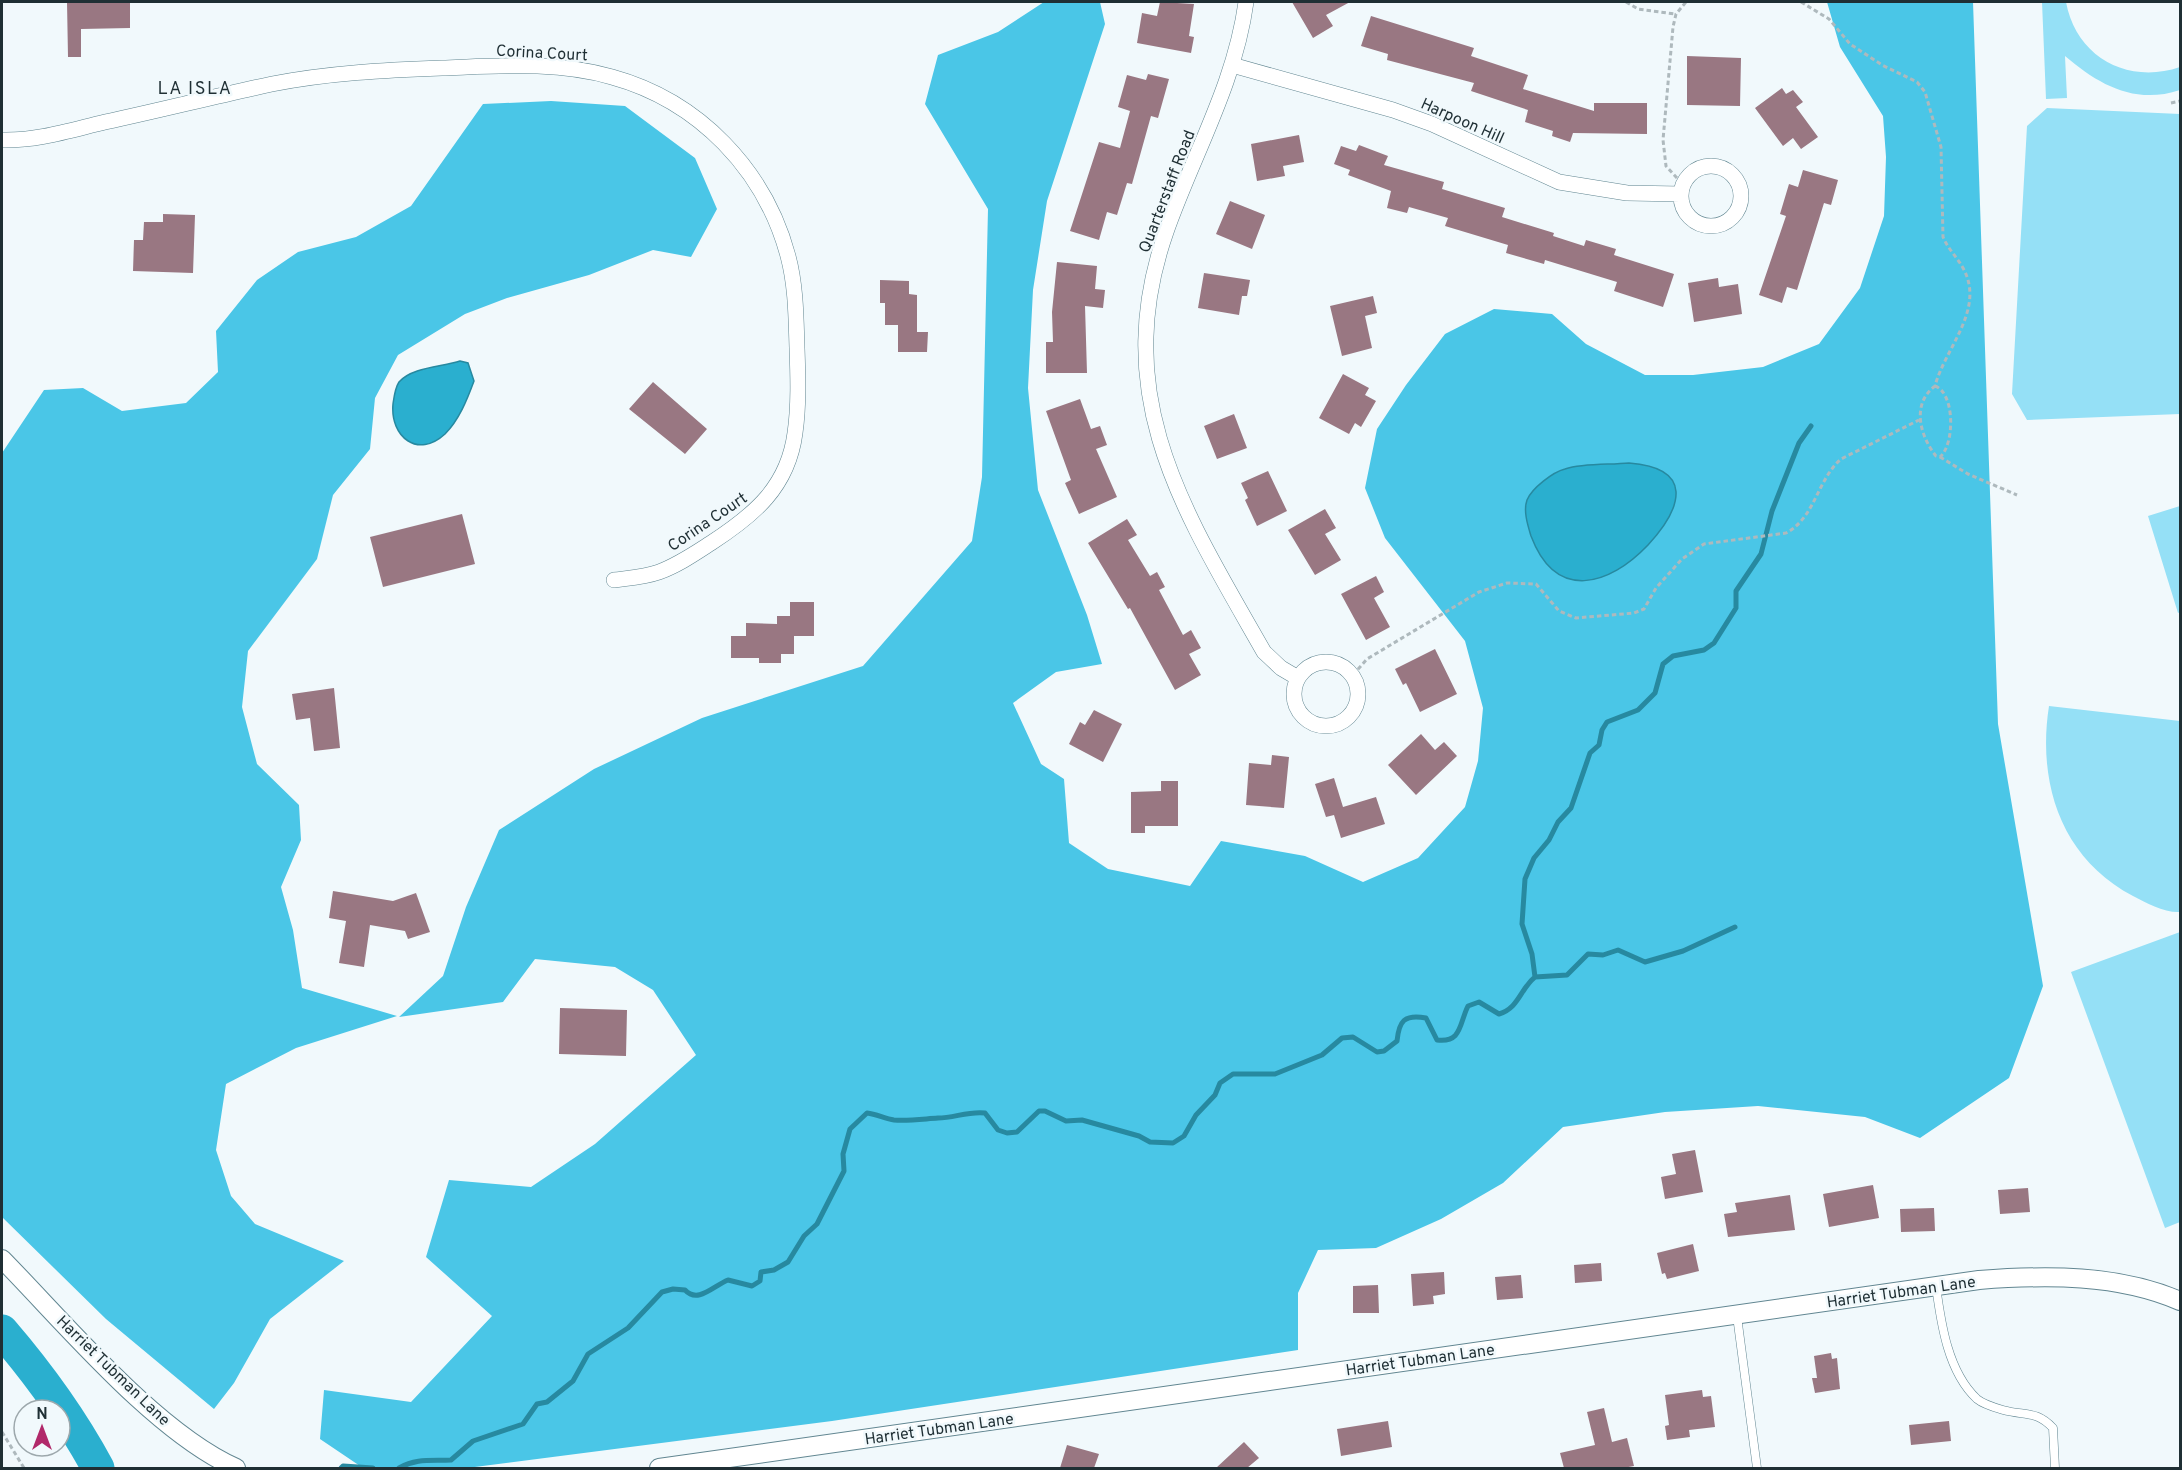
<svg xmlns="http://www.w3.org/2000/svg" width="2182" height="1470" font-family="Overpass,sans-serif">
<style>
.green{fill:#95e0f6}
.forest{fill:#4ac6e7}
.water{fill:#2aafcf;stroke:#2789a0;stroke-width:1.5}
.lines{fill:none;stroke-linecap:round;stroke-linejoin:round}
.stream{stroke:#2789a0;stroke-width:5}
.river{stroke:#2aafcf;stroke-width:33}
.building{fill:#997782}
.service-casing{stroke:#618691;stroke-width:9}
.minor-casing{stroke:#618691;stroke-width:16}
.tertiary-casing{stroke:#618691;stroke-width:20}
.path{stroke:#aeb9bd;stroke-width:3;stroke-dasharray:4.5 3;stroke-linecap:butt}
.service{stroke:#fff;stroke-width:8}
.minor{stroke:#fff;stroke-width:15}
.tertiary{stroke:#fff;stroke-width:18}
.labels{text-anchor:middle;stroke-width:5;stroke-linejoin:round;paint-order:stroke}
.street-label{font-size:16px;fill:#1f2f34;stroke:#f1f9fc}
.neighbourhood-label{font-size:18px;letter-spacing:1.5px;fill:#1f2f34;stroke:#f1f9fc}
</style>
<rect width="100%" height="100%" fill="#f1f9fc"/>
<!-- green -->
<path class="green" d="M2042,2h24c10,55 62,83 114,65v23c-45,15 -81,-5 -115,-34l2,42 -21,1z
M2047,108l133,6v300l-153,6 -15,-26 15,-268z
M2180,506v106l-2,1 -30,-97z
M2049,706l131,15v191c-15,1 -34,-9 -47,-16 -72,-38 -96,-113 -84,-190z
M2180,932v290l-15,6 -94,-256z"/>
<!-- forest -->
<path class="forest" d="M1044,2h56l5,22 -58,177 -14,89 -5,98 10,102 49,125 15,49 -46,8 -43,31 28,61 23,15 5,64 39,26 82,17 31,-45 84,15 58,26 55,-24 47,-51 13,-46 5,-53 -18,-67 -80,-103 -20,-50 12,-59 29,-44 39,-51 49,-25 58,5 34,30 59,31h48l70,-8 56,-23 41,-56 24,-72 2,-59 -3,-41 -43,-69 -13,-45h146l25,722 45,262 -34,92 -89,60 -55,-21 -107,-11 -93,6 -102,15 -60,56 -62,36 -65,29 -58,2 -20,43v57l-466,71 -365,47h-104l-43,-29 4,-49 87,12 81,-86 -66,-59 23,-77 82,7 64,-43 101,-89 -43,-65 -38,-23 -80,-8 -32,43 -104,15 44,-41 23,-69 33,-77 95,-61 108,-51 161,-52 109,-125 10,-64 6,-268 -63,-105 13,-49 60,-23z
M551,101l74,5 70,52 22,51 -26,48 -38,-7 -64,25 -82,23 -42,16 -67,41 -23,43 -5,51 -37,46 -16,64 -69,92 -6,56 15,57 42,41 2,35 -20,47 12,43 9,58 95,28 -101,32 -70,36 -10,66 15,46 24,28 89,37 -74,58 -36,64 -20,26 -108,-90 -104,-102v-764l42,-63 39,-2 39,23 64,-8 32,-31 -2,-41 41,-51 41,-28 58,-15 55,-31 72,-102z"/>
<!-- water -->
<path class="water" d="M460,361l8,2 6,18c-7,19 -15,39 -29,53 -27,25 -55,3 -52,-30 1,-7 2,-16 6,-22 13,-15 43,-15 61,-21z
M1629,463c65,5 54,44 19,82 -39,41 -92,57 -117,-9 -3,-10 -8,-25 -4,-36 5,-12 26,-28 38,-31 19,-6 44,-4 64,-6z"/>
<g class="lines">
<!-- stream -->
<path class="stream" d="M1535,977l-3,-23 -10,-30 3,-45 9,-21 15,-18 9,-18 13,-14 19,-55 9,-8 3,-15 5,-8 31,-12 17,-17 8,-29 10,-8 31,-6 10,-7 22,-35v-17l25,-37 11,-43 27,-68 12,-17
M341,1468l2,-2 30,2
M399,1468c18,-10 32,-7 52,-8l22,-19 50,-17 14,-20 10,-2 26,-21 15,-27 40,-26 34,-36 11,-3 12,1c13,14 28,-4 43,-10l24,6 8,-5 1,-9 13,-2 14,-8 16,-26 13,-12 27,-53 -1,-17 7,-25 17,-16c10,1 18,6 27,7 15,1 29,-1 44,-2 16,0 30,-7 47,-5l13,17 9,3 10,-1 22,-21h6l21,10 16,-1 57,16 11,6 23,1 11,-7 12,-21 19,-20 5,-12 13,-9h42l47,-19 20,-17 11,-1 24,15 7,-1 13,-10c2,-20 7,-27 29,-23l11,22c25,3 22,-16 31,-34l11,-4 20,12c20,-6 21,-25 36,-37l32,-2 21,-21 15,1 15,-5 27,12 38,-11 52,-24"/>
<!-- river -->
<path class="river" d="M2,1331c37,43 69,87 96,137"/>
</g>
<!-- building -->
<path class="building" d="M67,2h63v26l-49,1v28h-13z
M1160,2l34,2 -5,32 5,1 -3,16 -54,-10 5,-30 15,3z
M1292,2h58l-24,13 7,11 -20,12z
M1371,16l103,32 -3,8 57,19 -5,14 71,22v-8h53v31l-74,-1 -3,9 -18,-6 1,-5 -28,-9 3,-12 -57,-19 3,-8 -87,-23 1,-6 -27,-8z
M1687,56l54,2 -1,48 -53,-1z
M1148,74l21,5 -11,39 -7,-2 -19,68 -5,-1 -10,32 -10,-3 -8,28 -29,-9 29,-89 21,6 10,-37 -12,-4 9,-32 19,5z
M1782,88l4,6 7,-4 10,12 -7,5 22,30 -17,12 -8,-11 -10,8 -28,-38z
M1299,135l5,27 -21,4 2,10 -28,5 -6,-37z
M1359,145l29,11 -4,9 60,17 -2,7 63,19 -3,9 52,16 -1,3 31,10 2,-6 30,9 -2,6 60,19 -11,33 -49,-16 3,-9 -72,-22 -1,4 -38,-11 2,-8 -63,-19 3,-8 -39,-11 -2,6 -20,-5 4,-17 -43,-16 2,-5 -16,-6 7,-18 15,5z
M1803,170l35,10 -7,25 -7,-2 -27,87 -10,-3 -5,16 -23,-8 27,-79 -6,-2 9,-30 9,3z
M1230,201l35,14 -13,34 -36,-15z
M163,214l32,1 -2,58 -60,-2 1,-31h9l1,-18h19z
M1057,262l40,4 -2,23 10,1 -2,18 -18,-2 2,67h-41v-31h7l-1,-30z
M1204,273l46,7 -3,16h-5l-3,19 -41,-7z
M1718,278l1,9 19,-3 4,30 -48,8 -6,-39z
M880,280l29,1v13l8,1v37h11l-1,20h-29v-27h-13v-22h-5z
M1373,296l4,17 -12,3 7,32 -30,8 -12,-50z
M1343,374l26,14 -4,7 11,6 -15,26 -6,-4 -6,11 -30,-16z
M653,382l54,47 -22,25 -56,-45z
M1080,399l11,30 9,-3 7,19 -11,4 21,48 -38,17 -14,-31 6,-3 -25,-69z
M1234,414l13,34 -30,11 -13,-33z
M1268,471l19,40 -30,15 -12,-26 3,-2 -7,-15z
M1325,509l11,19 -11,6 16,26 -26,15 -27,-45z
M462,514l13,50 -92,23 -13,-50z
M1127,519l10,16 -9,5 22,36 7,-4 8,15 -6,3 24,45 8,-5 10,18 -12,6 12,21 -26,15 -45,-82 -2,1 -40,-66z
M1376,576l8,16 -10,6 16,29 -24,13 -25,-46z
M790,602h24v34h-20v18h-13v9h-22v-5h-28v-22h15v-13l31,1v-8h13z
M1435,649l22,45 -37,18 -14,-29 -3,2 -8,-16z
M334,688l6,60 -26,3 -4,-33 -14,2 -4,-26z
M1094,710l28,14 -19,38 -34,-18 11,-22 5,3z
M1421,734l14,16 9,-8 13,14 -41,39 -28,-30z
M1272,755l17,2 -5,51 -38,-3 3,-42 22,2z
M1334,778l9,29 33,-10 9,27 -44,14 -7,-23 -8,2 -11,-33z
M1161,781h17v45h-33v7h-14v-41l30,-1z
M333,891l60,10 23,-8 14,39 -22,7 -3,-8 -35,-6 -6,42 -25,-4 7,-42 -17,-3z
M560,1008l67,2 -1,46 -67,-2z
M1695,1150l8,42 -38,7 -4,-22 15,-3 -4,-20z
M1873,1185l6,33 -50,9 -6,-33z
M2028,1188l2,24 -30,2 -2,-24z
M1790,1195l5,35 -67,7 -4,-23 13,-2 -2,-9z
M1934,1208l1,23 -34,1 -1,-23z
M1693,1244l6,27 -32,8 -2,-6 -3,1 -5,-21z
M1601,1263l1,18 -27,2 -1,-18z
M1444,1272l1,22 -12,2 1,8 -21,2 -2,-32z
M1521,1275l2,23 -26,2 -2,-23z
M1378,1285l1,28h-26v-27z
M1831,1353l1,6 5,-1 3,31 -25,4 -3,-15h5l-3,-22z
M1702,1390l1,7 8,-1 4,31 -26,3 1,7 -23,3 -2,-14 4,-1 -4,-30z
M1604,1408l8,34 15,-4 7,28 -11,2h-59l-4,-15 35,-8 -8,-33z
M1388,1421l4,26 -51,9 -4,-27z
M1949,1421l2,20 -40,4 -2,-20z
M1244,1442l15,16 -12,10h-31z
M1067,1445l32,9 -5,14h-34z"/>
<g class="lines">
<defs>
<path id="service" d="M1936,1286c5,38 12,86 41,113 6,5 19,9 26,11 22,6 33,0 50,18l2,40
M1737,1316l20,152"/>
<path id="minor" d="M1246,2c-11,82 -53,153 -80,230 -58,166 19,281 98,420l17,16 17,10
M1232,65l161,45 39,14 127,58 68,11 53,1
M2,140c35,1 69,-10 103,-18 56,-12 111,-26 167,-38 56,-11 113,-14 170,-16 56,-2 115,-7 170,9 87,24 153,93 176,179 8,30 8,61 9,92 1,28 2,57 -2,85 -7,54 -41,82 -84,110 -17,11 -33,22 -52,29 -14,5 -30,6 -45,8
M1681 196a30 30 0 1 1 60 0a30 30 0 1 1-60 0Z
M1294 694a32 32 0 1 1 64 0a32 32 0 1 1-64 0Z"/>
<path id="tertiary" d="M2,1259c63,64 153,173 234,209
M659,1468l1320,-188c67,-5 139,-6 201,21"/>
</defs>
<!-- service casing -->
<use href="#service" class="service-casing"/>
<!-- minor casing -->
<use href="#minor" class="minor-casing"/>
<!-- tertiary casing -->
<use href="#tertiary" class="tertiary-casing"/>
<!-- path -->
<path class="path" d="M1626,2l12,7 37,5
M1801,2l28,17 21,25 32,21 35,17 8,10 16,55 2,90c5,12 14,20 20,31 23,41 -18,80 -28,118
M2171,103l9,-2
M1677,178l-11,-12 -3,-26 10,-113 3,-13 10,-12
M1935,386c20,7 20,58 5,71l-4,-1c-16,-20 -25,-52 -1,-70z
M1940,457l28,17 49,21
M1353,675l14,-16 112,-67 28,-9 29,1 23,27 17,7 58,-5 10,-4 12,-21 26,-29 22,-15 82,-11c29,-15 31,-53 55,-74l78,-39
M2,1432l22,36"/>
<!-- service -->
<use href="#service" class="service"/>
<!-- minor -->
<use href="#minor" class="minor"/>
<!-- tertiary -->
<use href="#tertiary" class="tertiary"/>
</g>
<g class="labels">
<!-- street labels -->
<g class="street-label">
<text transform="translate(542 52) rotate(3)" y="6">Corina Court</text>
<text transform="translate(1463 120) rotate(24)" y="6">Harpoon Hill</text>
<text transform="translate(1166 191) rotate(-69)" y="6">Quarterstaff Road</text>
<text transform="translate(707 521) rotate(-34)" y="6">Corina Court</text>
<text transform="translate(1901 1291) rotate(-8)" y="6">Harriet Tubman Lane</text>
<text transform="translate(1420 1359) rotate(-8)" y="6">Harriet Tubman Lane</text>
<text transform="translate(114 1370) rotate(44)" y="6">Harriet Tubman Lane</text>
<text transform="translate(939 1428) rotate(-8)" y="6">Harriet Tubman Lane</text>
</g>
<!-- neighbourhood labels -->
<g class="neighbourhood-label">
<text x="195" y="94">LA ISLA</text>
</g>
</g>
<!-- border -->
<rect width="2182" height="1470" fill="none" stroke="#1f2f34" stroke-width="6"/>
<!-- north arrow -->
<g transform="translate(42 1428)"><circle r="28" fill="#f1f9fc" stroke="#9da8ac" stroke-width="1.5"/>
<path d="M0-4.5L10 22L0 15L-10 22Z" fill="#b1296a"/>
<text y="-9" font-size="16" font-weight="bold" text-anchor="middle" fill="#1f2f34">N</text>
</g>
</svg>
